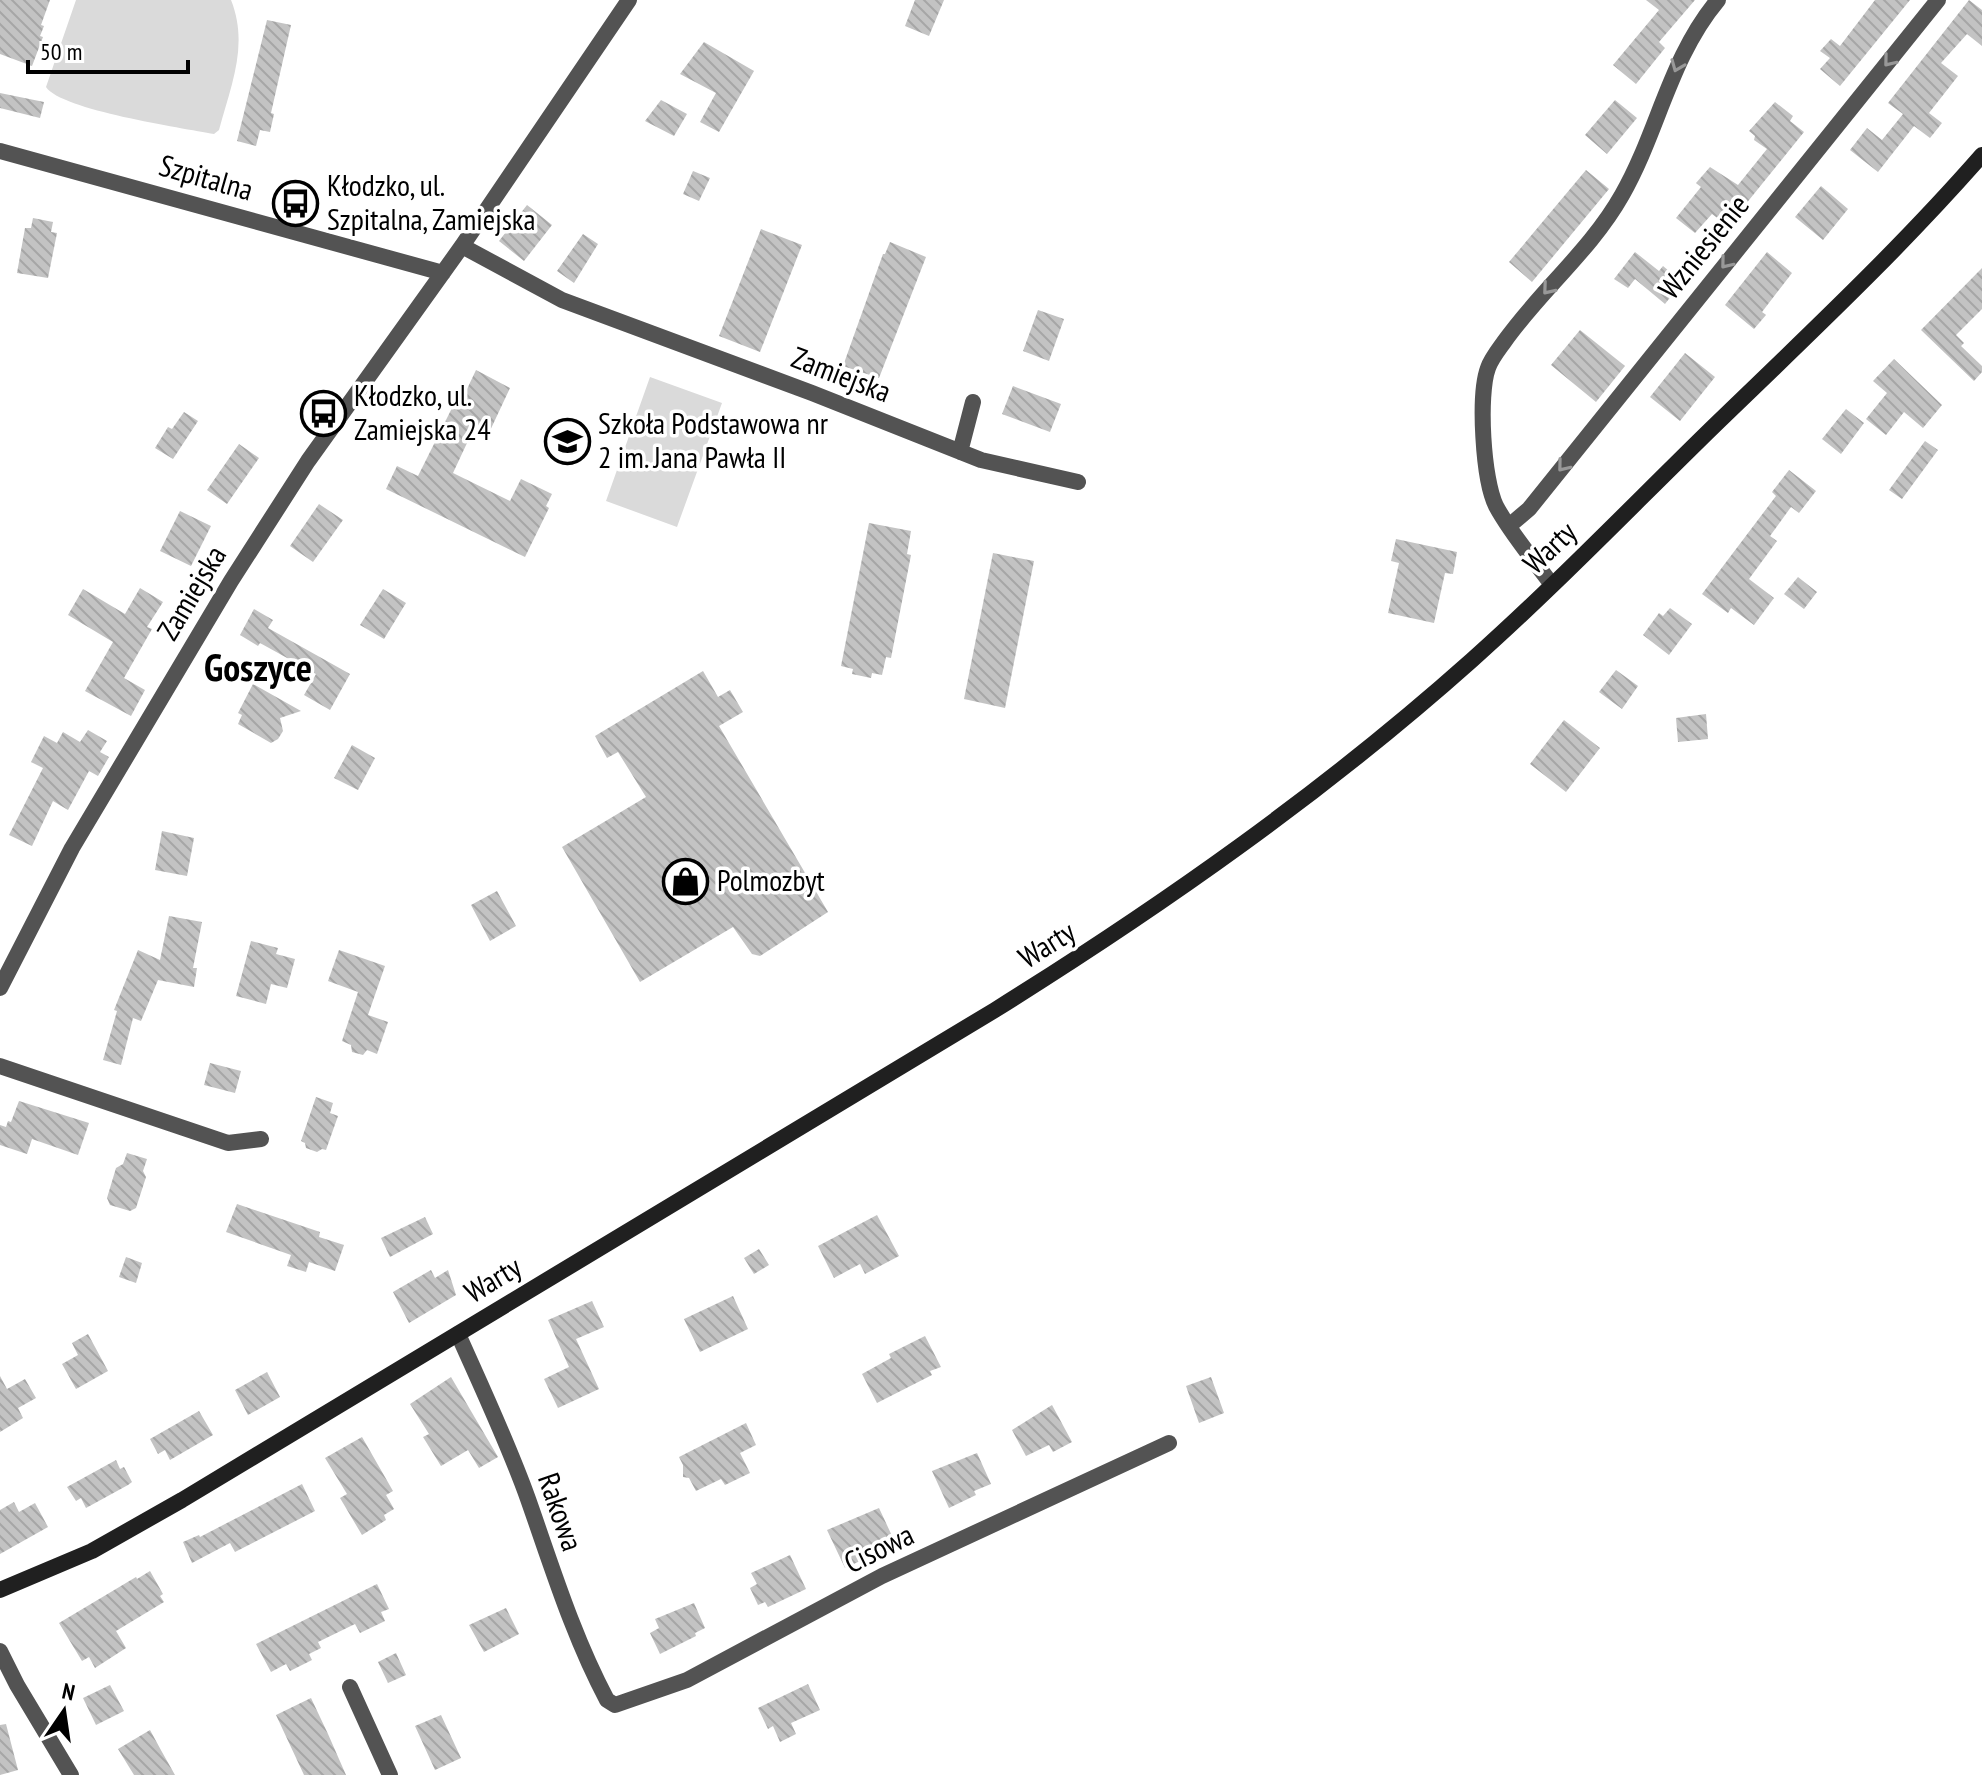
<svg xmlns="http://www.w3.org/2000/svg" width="1982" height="1775" font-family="'PT Sans Narrow',sans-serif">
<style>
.green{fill:#dadada}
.building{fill:url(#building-back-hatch)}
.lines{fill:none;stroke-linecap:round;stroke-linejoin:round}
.street{stroke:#535353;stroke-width:16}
.secondary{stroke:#202020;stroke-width:16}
.oneway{stroke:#989898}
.labels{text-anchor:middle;stroke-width:7;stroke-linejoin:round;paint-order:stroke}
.street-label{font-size:30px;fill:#000;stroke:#fff}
.poi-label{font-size:30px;fill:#000;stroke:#fff;text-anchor:start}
.district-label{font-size:38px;font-weight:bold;fill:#000;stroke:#fff}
</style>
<defs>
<pattern id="building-back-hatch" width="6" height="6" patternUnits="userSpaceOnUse" patternTransform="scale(2)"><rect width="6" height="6" fill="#c3c3c3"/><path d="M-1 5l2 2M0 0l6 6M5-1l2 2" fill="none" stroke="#a6a6a6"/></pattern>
</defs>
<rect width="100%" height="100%" fill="#fff"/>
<!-- green -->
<path class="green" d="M76,0h155c18,45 0,85 -12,130l-5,4c-32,-6 -153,-24 -168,-47z
M650,377l72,26 -45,124 -71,-26z"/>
<!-- building -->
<path class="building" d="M0,0h50l-9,25 3,1 -4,10 3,1 -11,29 -32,-12z
M915,0h29l-15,36 -24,-10z
M1646,0h49l-36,42 6,6 -29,36 -23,-19 46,-55z
M1875,0h35l-70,86 -20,-17 10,-11 -10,-7 11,-12 9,7z
M1969,0l13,10v36l-15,-12 -26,29 17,13 -29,37 13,10 -12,15 -16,-12 -36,46 -28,-22 17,-22 15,12 21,-26 -15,-11z
M267,20l24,5 -20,88 3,1 -4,18 -10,-2 -4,16 -19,-5z
M704,42l50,29 -35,61 -19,-10 16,-29 -36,-19z
M0,93l44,9 -4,16 -40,-10z
M661,100l26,14 -13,22 -29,-15z
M1615,100l22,18 -30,36 -22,-19z
M1775,102l18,14 -3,5 14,11 -76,94 -16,-12 -17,19 -19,-15 25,-31 -5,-4 14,-16 28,18 29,-36 -13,-9 1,-4 -6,-5z
M1586,170l23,19 -77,93 -23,-20z
M693,171l17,7 -11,23 -16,-7z
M1821,186l27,23 -25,31 -28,-23z
M527,205l25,20 -28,36 -25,-20z
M33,218l20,4 -2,10 6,1 -9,45 -31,-5 8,-45h6z
M761,229l41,16 -42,107 -41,-16z
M583,234l15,10 -24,39 -17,-12z
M890,242l36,15 -47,121 -36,-12 40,-112h2z
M1635,252l24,19 4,-5 19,16 -17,22 -30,-25 -7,9 -14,-9z
M1767,252l25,21 -30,39 4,3 -12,14 -29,-24z
M1982,268v41l-26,26 8,8 -3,3 21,20v6l-8,9 -53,-51z
M1038,310l26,9 -15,42 -26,-10z
M1580,330l45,36 -29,36 -45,-37z
M1685,353l30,24 -35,44 -30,-24z
M1894,359l48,46 -19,23 -19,-16 -18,23 -20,-16 21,-26 -14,-12z
M476,370l34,18 -22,47 -14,-7 -21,45 57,28 11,-22 31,15 -6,12 3,2 -24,49 -139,-68 11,-23 21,10 36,-72 5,2z
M1013,386l48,18 -11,28 -48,-18z
M1846,409l18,14 -23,31 -19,-15z
M184,412l14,9 -25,38 -18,-11 13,-21 4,2z
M1925,441l13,9 -36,49 -13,-9z
M239,444l20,14 -32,46 -20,-14z
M1789,470l27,21 -17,22 -8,-6 -21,29 7,5 -28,38 25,19 -20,27 -23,-17 -3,5 -26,-19 74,-98 -4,-4z
M319,504l24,16 -30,42 -23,-16z
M180,511l31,15 -20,40 -31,-15z
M869,523l42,8 -4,23 4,1 -20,103 -5,-1 -4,18 -10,-2 -1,5 -19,-4 1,-5 -12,-3z
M1396,539l61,13 -4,22 -8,-1 -11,50 -46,-10 11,-50 -8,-2z
M993,553l41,8 -29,147 -41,-9z
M1798,577l19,15 -13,17 -20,-15z
M140,588l23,14 -16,25 5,2 -28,49 21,12 -14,26 -46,-25 28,-49 -45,-27 15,-26 42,25z
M383,589l23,14 -22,36 -24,-14z
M1670,608l22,16 -23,31 -26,-20 16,-22 4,3z
M254,609l19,11 -5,8 82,46 -20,36 -26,-15 12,-21 -56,-31 -2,3 -18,-11z
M1616,670l22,16 -16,23 -23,-17z
M703,671l15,26 12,-7 13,22 -24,14 109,186 -68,44 -8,-2 -19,-27 -93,55 -78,-135 84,-50 -28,-45 -11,6 -12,-22z
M253,684l48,27 -21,7 3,13 -5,8 -7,4 -33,-19 4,-9 -4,-2z
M1706,714l2,25 -30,3 -2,-24z
M1564,720l36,28 -34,44 -36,-28z
M88,730l19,11 -7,11 9,5 -11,19 -9,-5 -21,39 -15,-9 -21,45 -23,-11 34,-67 -12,-6 13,-26 13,7 6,-11 17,10z
M352,745l23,13 -17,32 -24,-12z
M162,831l32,7 -7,38 -32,-6z
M497,891l19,35 -26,15 -19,-36z
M169,916l33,6 -9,46h4l-3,19 -36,-7 -17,41 -8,-3 -12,47 -18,-5 14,-49 -3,-1 24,-60 22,10z
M251,941l27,7 -2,6 19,5 -8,29 -16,-4 -5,20 -30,-8z
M339,950l46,16 -17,49 20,7 -11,32 -10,-4 -4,5 -11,-3 -1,-7 -9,-4 16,-49 -30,-11z
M210,1063l31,8 -6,22 -31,-8z
M316,1097l17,6 -3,10 8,3 -12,34 -4,-1 -5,3 -11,-4 -1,-5 -4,-2z
M19,1101l70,22 -11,32 -46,-16 -5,15 -27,-9v-20l6,2 2,-6 3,1z
M127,1153l20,6 -4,12 3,6 -10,31 -6,3 -20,-6 -3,-7 9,-30 7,-4z
M237,1204l83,28 -1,5 25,8 -9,26 -26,-9 -3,10 -19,-6 4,-11 -65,-23z
M877,1215l22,41 -34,18 -5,-10 -26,14 -16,-32z
M425,1217l8,17 -43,23 -9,-19z
M759,1249l10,16 -15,9 -10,-16z
M126,1257l16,6 -6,20 -17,-6z
M431,1270l4,8 13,-8 8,25 -47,28 -16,-31z
M733,1296l15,33 -48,23 -16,-33z
M592,1301l12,26 -28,12 23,50 -41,19 -14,-29 25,-12 -21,-47z
M88,1334l20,37 -32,18 -14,-25 16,-9 -6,-12z
M925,1336l16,31 -11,4 2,4 -55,28 -15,-29 29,-16 -2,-4z
M267,1372l13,25 -32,18 -13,-25z
M0,1376l7,13 18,-10 11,19 -18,10 5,10 -23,14z
M451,1377l47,80 -19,11 -11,-18 -27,16 -18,-29 6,-3 -19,-30z
M1211,1377l13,36 -25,10 -13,-37z
M1052,1405l20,37 -19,10 -4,-7 -23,11 -14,-26z
M199,1411l14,24 -43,25 -5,-10 -7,4 -8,-15z
M746,1423l10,22 -16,8 10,20 -25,12 -4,-6 -25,12 -7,-13 -6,-1v-12l-4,-8z
M362,1437l31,54 -7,4 8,14 -10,6 2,5 -24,15 -22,-37 7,-4 -22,-36z
M977,1453l14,31 -17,7 2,4 -27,13 -17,-37z
M116,1460l4,9 4,-2 8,15 -4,3 -42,23 -5,-10 -5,3 -9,-14z
M302,1484l13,27 -80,41 -5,-9 -38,20 -9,-21 16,-7 1,2z
M14,1502l5,10 16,-9 13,24 -48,27v-44z
M879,1508l14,30 -23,11 3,6 -28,13 -18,-38z
M790,1555l16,34 -38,18 -3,-5 -7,3 -8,-17 7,-4 -6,-11z
M150,1571l13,23 -3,2 4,6 -48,29 10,17 -31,20 -6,-11 -7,4 -23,-38 77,-46 1,2z
M377,1584l12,25 -8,3 4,9 -25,12 -5,-9 -37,18 3,6 -12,6 3,6 -22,11 -4,-7 -15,8 -15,-28z
M694,1603l11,25 -10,5 1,3 -36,18 -10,-21 9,-5 -4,-9z
M506,1608l13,26 -35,18 -15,-27z
M396,1653l10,22 -18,8 -10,-21z
M808,1684l12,26 -29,13 5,11 -16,8 -7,-16 -5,3 -10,-21z
M110,1685l14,26 -28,14 -13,-27z
M311,1698l17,36 18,41h-42l-28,-60z
M441,1715l20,43 -26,12 -20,-44z
M6,1724l12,46 -18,5v-50z
M150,1730l12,22 13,23h-41l-16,-26z"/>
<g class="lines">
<!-- street -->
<path class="street" d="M0,151l443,122
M462,246l100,54 250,93 169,67 97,22
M960,452l13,-50
M1509,526l20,-17 409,-509
M1552,585c-19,-26 -41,-51 -56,-79 -13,-26 -18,-111 -8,-138 3,-9 11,-19 16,-26 36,-51 87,-92 118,-147 36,-63 48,-138 96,-195
M0,988l72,-140 159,-267 77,-120 154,-215 167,-246
M0,1066l228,77 33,-4
M458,1334c24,54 50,109 70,165 24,68 45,137 79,201l8,5 72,-25 195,-104 287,-133
M0,1651l17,34 54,90
M350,1687l40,88"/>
<!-- secondary -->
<path class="secondary" d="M0,1590l92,-39 90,-51 813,-490c168,-105 329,-218 477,-350 84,-75 161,-155 241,-233 92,-89 185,-176 269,-272"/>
</g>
<!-- one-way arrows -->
<defs><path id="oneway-chevron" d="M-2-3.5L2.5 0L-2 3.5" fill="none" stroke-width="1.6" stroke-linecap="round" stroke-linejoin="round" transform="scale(2)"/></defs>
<g class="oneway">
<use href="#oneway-chevron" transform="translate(1889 61) rotate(129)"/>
<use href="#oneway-chevron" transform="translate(1677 66) rotate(112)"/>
<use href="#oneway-chevron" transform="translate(1726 263) rotate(129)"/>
<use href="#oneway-chevron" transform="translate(1548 289) rotate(130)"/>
<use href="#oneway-chevron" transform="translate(1563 466) rotate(129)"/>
</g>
<!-- icons -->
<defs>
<symbol id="bus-ring" viewBox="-11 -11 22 22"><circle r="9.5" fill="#fff" stroke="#000" stroke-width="1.5"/><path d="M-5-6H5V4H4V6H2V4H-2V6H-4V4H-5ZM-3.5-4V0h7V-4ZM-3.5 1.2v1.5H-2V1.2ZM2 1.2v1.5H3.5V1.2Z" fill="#000"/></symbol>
<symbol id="school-ring" viewBox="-11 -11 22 22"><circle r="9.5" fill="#fff" stroke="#000" stroke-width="1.5"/><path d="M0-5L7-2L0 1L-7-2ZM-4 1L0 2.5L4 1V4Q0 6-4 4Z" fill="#000"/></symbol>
<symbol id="shop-ring" viewBox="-11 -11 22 22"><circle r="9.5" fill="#fff" stroke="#000" stroke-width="1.5"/><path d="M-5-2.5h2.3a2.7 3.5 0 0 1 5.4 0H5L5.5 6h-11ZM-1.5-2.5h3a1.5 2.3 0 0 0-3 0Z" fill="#000"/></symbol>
</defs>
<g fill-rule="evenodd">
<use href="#bus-ring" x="270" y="178" width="51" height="51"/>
<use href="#bus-ring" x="298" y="388" width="51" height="51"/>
<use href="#school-ring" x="542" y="416" width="51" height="51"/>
<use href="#shop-ring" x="660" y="856" width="51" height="51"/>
</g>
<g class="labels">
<!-- street labels -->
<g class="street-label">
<text transform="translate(206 178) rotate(16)" y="10">Szpitalna</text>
<text transform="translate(1704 247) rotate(-51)" y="10">Wzniesienie</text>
<text transform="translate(841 375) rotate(21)" y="10">Zamiejska</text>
<text transform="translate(1550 548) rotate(-44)" y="10">Warty</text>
<text transform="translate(192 593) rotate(-59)" y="10">Zamiejska</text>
<text transform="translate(1047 945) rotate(-32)" y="10">Warty</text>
<text transform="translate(493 1280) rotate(-31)" y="10">Warty</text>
<text transform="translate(560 1512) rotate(71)" y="10">Rakowa</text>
<text transform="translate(879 1549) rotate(-26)" y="10">Cisowa</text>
</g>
<!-- poi labels -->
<g class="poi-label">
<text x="327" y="196">Kłodzko, ul.<tspan x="327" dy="34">Szpitalna, Zamiejska</tspan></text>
<text x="354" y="406">Kłodzko, ul.<tspan x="354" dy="34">Zamiejska 24</tspan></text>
<text x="598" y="434">Szkoła Podstawowa nr<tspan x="598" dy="34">2 im. Jana Pawła II</tspan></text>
<text x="717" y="891">Polmozbyt</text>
</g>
<!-- district labels -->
<g class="district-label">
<text x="258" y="681">Goszyce</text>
</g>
</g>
<!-- north arrow -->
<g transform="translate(64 1711) rotate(13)" stroke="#ffffff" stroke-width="6" paint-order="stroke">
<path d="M0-6L14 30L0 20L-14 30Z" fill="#000000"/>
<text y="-12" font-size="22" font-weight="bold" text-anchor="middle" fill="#000000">N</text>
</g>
<!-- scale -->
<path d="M28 60v12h160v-12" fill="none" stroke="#000000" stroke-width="4"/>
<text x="40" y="60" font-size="24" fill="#000000" stroke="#ffffff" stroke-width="6" paint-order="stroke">50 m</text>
</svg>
